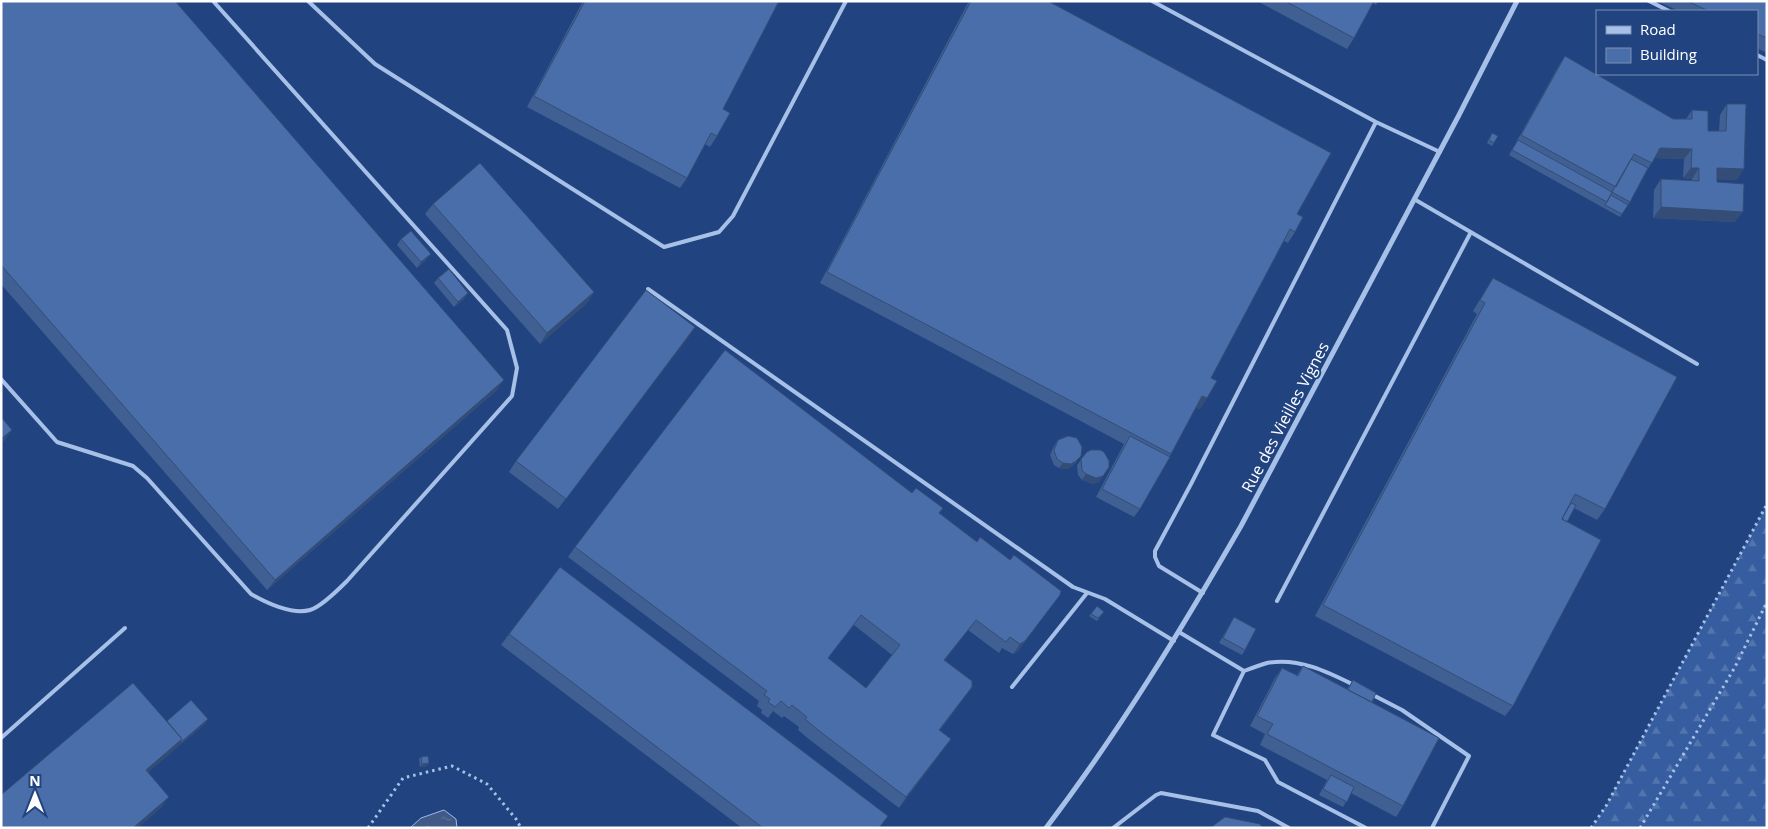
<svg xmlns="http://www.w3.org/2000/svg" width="1768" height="829" font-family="'Open Sans',sans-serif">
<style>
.forest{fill:url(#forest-firs)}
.water{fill:url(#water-ripples);stroke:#9bbae9}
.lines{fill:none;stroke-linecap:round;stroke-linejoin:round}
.path{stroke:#a7c0e8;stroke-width:3;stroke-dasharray:2.5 4;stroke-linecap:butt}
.service{stroke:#a7c0e8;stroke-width:4}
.minor{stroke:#a7c0e8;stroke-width:5}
.wall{fill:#405f92;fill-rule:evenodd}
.shaded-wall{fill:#344d77}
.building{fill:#4a6eaa;stroke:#344d77;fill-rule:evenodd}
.labels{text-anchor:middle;stroke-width:4;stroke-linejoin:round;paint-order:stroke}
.street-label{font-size:16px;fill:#fff;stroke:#214481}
</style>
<defs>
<pattern id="forest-firs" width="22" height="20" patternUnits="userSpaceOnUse" patternTransform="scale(1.25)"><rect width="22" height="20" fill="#355d9f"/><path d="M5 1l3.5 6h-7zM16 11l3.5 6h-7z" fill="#5375ad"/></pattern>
<pattern id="water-ripples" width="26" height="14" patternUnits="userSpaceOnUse" patternTransform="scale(1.25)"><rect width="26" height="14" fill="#405986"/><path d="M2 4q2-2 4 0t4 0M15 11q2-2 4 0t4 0" fill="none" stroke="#5d7298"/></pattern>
</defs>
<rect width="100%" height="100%" fill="#214481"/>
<!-- forest -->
<path class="forest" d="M1767,504v324h-176l15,-22z"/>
<!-- water -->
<path class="water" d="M444,810l12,9 1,9h-47l11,-10z"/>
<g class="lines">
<!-- path -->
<path class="path" d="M368,828l35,-50 49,-12 35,18 29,35 5,9
M1591,828l15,-22 161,-302
M1640,828l95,-161 32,-65"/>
<!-- service -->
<path class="service" d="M308,1l67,63 289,183 55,-15 14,-16 113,-215
M1152,1l224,121 64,30
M1649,1l20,10
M1757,55l10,5
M1414,199l283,165
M648,289l425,298 32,12 69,42
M1,379l56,63 76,24 14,12 104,116c16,9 41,21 59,16 11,-3 29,-21 37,-29l165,-185 5,-28 -10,-38 -294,-329
M1203,593l-44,-27 -4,-9v-6l36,-67 185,-362
M1277,601l194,-369
M1179,632l65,39
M1354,685c-26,-13 -56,-28 -87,-22 -7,2 -15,5 -23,8l-31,64 52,25 13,22 88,46
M1012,687l75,-94
M1371,694l31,16 67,46 -37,72
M1,738l124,-110
M1113,828l43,-33 5,-2 97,18 31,17"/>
<!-- minor -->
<path class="minor" d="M1046,828c73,-96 135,-198 195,-302l218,-411 58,-114"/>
</g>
<!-- wall -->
<path class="wall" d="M1,1l496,389 -230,200 -266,-306z
M583,1h196l-56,108 -6,27 -7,11 -5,-3 -18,34 -7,10 -153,-81z
M969,1h79l249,213 -2,18 -7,11 -4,-2 -73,137 -4,20 -7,11 -4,-2 -25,47 -31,55 -6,8 -38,-20 28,-53 -304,-161z
M1257,1h121l-2,4 -3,-2 -19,35 -7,11z
M1659,1h108v52l-10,-5v-37h-78l-20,-9z
M1565,56l108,63h13l6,-9 16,21h11l1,-16 7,-11 10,76 -20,-1v3l18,40 -82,-4 1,-28 7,-11 31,2v-2l-9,-1 1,-19 -30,-1 -24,44 -10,15 -111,-62 49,-88z
M1490,136l4,7 -2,3 -5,-3z
M433,204l161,88 -7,11 -47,41 -115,-130z
M401,239l26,20 -10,9 -20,-23z
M438,278l26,21 -10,8 -20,-24z
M1493,278l112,231 -8,11 -23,-12 -7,14 -54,184 -8,10 -190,-100 162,-302 -4,-3z
M695,327l-137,182 -49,-37 7,-11z
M1058,440l19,21 -5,5 -5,3 -8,-1 -5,-3 -4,-10 4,-9z
M1087,452l22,15 -10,15 -6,2 -11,-4 -4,-5 -1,-10z
M939,513l38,29 33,18 50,35 -42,56 -5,3 -11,-6 -3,5 -31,-23 -23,30 27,27 -32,43 11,9 -52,69 -89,-68 -12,-10 1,-3 -15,-11 -2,2 -9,-7 -5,7 -7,-5 1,-3 -5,-4 2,-5 -191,-144 7,-10zM854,625l38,30 -26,33 -38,-30z
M1097,606l7,6 -7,9 -8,-5z
M1234,617l11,33 -3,5 -23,-12z
M509,634l371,194h-138l-241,-183z
M1303,666l44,23 6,-9 19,22 31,104 -7,11 -45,-24 -8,14 -24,-12 8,-15 -67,-35 5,-11 -15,-8 25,-48 7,-10 15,7z
M421,757l8,6 -2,3 -7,1 -1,-8z"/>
<!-- shaded-wall -->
<path class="shaded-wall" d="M1660,148l32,1 -8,10 -31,-1z
M1691,168h8l-7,11 -9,-1z
M1717,168l27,1 -7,11 -27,-1z
M1661,207l82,5 -8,10 -82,-4z
M431,254l-4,5 -10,9 4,-6z
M594,292l-7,11 -47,41 7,-11z
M468,293l-4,6 -10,8 4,-5z
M695,327l-7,11 -130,171 8,-10z
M504,380l-7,10 -230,200 8,-10z
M1202,396l5,2 -7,11 -6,-2z
M12,430l-7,10 -4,3v-4z
M1081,456l-9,10 -5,3 -8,-1 4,-5z
M1086,474l17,2 -4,6 -6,2 -11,-4z
M1060,595l-42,56 -5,3 7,-10z
M976,620l-8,10 -31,41 7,-11z
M208,719l-4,6 -66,56 8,-11 36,-31z
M951,739l-8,10 -44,59 7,-11z
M429,763l-2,3 -7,1 2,-3z
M169,797l-8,11 -23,20h-5z"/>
<!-- building -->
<path class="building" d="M1,1h174l329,379 -229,200 -274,-315z
M585,1h194l-56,108 7,4 -13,23 -6,-3 -24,45 -153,-82z
M971,1h77l283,152 -34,61 6,3 -8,15 -5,-3 -79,149 6,3 -10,17 -5,-2 -31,58 -344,-182z
M1285,1h89l-20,37z
M1687,1h80v37l-10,-4v-23h-48z
M1565,56l108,63h19v-9l16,1v20h18l1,-27h19l-2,65 -27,-1v14l27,2 -1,28 -82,-5v-28l38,2v-13h-8l1,-19 -32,-1 -8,15 -18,-9 -18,33 -95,-52z
M1492,133l6,3 -4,7 -5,-3z
M1518,140l94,52 -5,10 -95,-52z
M1631,159l17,9 -18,34 -18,-10z
M480,163l114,129 -47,41 -114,-129z
M1611,195l17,10 -6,9 -17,-9z
M411,231l20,23 -10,8 -20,-23z
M449,269l19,24 -10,9 -20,-24z
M1493,278l184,99 -72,132 -30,-15 -13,25 39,21 -88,166 -190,-101 162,-302 -5,-3z
M646,290l49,37 -129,172 -50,-38z
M725,350l187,143 4,-5 27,20 -4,5 38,29 3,-5 30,23 4,-5 47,36 -1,4 -35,46 -5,3 -10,-7 -4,5 -30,-22 -32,40 28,21v6l-33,43 12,9 -45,58 -88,-67 -13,-11 2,-2 -15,-12 -3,3 -8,-7 -6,6 -7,-5 2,-3 -6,-4 3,-4 -192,-144zM861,615l39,30 -34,43 -38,-30z
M1,417l11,13 -11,9z
M1068,436l9,2 5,9 -1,9 -5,5 -5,3 -8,-1 -6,-4 -3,-9 4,-10z
M1130,436l40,21 -30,52 -38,-20z
M1091,450h9l4,2 5,9v6l-6,9 -7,2 -10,-4 -4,-4 -1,-11 6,-7z
M1571,503l5,2 -9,17 -5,-3z
M560,567l328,249 -9,12h-116l-254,-194z
M1097,606l7,6 -6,6 -7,-4z
M1234,617l22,12 -11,21 -22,-12z
M1303,666l136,72 -36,68 -136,-72 6,-10 -16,-8 25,-48 16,8z
M1353,680l23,13 -4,9 -24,-12z
M133,683l49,56 -36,31 23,27 -36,31h-132v-33z
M191,700l17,19 -29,25 3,-5 -15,-18z
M428,756l1,7 -7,1 -1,-7z
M1331,775l23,12 -7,15 -24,-13z
M1225,817l35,7 2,4h-52z"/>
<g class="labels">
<!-- street labels -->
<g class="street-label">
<text transform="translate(1285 417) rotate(-62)" y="6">Rue des Vieilles Vignes</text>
</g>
</g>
<!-- border -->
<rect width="1768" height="829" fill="none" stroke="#ffffff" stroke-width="5"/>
<!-- legend -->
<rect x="1596" y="10" width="162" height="65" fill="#214481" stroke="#7a8fb3"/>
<rect x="1606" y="26" width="25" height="8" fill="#a7c0e8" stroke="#7a8fb3"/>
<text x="1640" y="35" font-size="15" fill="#ffffff">Road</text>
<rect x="1606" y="48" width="25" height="15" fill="#4a6eaa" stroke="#7a8fb3"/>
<text x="1640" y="60" font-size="15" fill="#ffffff">Building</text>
<!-- north arrow -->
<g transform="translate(35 794)" stroke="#214481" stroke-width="4" paint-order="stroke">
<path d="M0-4L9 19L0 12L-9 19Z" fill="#ffffff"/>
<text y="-8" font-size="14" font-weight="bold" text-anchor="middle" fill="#ffffff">N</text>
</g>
</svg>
